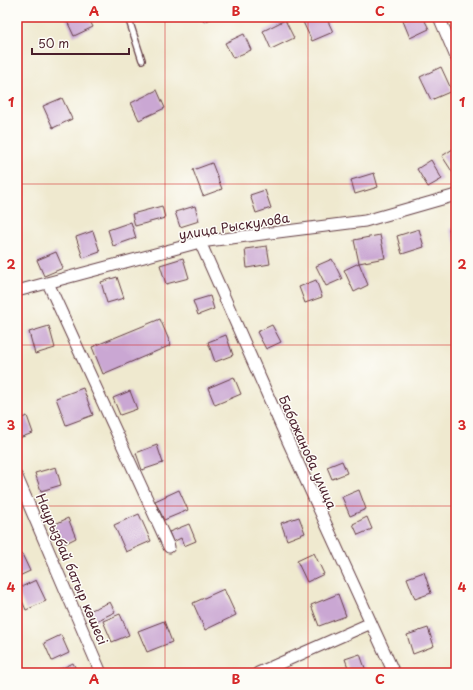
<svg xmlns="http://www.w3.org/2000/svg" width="473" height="690" font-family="'Playpen Sans',sans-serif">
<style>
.building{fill:#caa7d3}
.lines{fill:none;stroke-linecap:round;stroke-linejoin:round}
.service-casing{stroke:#633d44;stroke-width:8}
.minor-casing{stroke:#633d44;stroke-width:13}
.service{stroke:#fff;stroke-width:5.5}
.minor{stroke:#fff;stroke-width:11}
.grid{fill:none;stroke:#d62828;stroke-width:1;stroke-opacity:0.55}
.labels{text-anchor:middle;stroke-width:3;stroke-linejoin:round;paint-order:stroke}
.street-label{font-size:13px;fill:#4a1f2b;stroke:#fdfcf7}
.neatline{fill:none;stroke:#d62828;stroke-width:1.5}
.grid-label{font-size:13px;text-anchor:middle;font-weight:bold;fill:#d62828}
</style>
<rect width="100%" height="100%" fill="#fdfcf7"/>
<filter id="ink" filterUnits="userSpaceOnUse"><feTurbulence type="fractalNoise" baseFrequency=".025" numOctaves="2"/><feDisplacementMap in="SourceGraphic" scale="8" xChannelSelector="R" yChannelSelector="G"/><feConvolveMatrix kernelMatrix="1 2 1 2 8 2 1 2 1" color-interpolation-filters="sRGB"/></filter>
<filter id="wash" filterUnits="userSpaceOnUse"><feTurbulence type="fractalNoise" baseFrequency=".012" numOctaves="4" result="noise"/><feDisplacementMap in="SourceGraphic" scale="16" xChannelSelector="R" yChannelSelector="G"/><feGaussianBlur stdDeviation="0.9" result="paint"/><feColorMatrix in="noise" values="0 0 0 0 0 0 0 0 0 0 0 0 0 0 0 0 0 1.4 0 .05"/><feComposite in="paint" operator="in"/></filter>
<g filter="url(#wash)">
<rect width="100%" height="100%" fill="#efe9cf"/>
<g id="blocks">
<!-- building -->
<path class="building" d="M70,17h18l5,10 -19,9 -8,-17z
M202,17h13l-11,5z
M314,17h12l7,15 -21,9 -9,-19z
M412,17h11l6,12 -19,9 -7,-17z
M285,20l9,18 -23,11 -8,-18z
M244,34l7,16 -18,8 -8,-15z
M441,67l11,24 -21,9 -11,-23z
M157,90l8,18 -26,12 -8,-17z
M62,98l10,21 -19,9 -10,-22z
M456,147v25l-3,1 -11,-17z
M431,160l11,19 -14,8 -11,-18z
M212,163l10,26 -19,7 -10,-26z
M374,173l4,14 -23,7 -4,-14z
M265,190l6,18 -15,5 -6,-18z
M162,206l3,12 -30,8 -3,-12z
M195,206l4,15 -19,6 -5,-15z
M131,222l5,16 -23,8 -5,-16z
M456,226v19l-7,-16z
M419,229l5,18 -22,7 -5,-18z
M93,231l7,21 -17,6 -7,-21z
M380,235l5,23 -26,5 -5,-23z
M267,246l3,18 -23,4 -2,-19z
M56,252l7,16 -19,8 -7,-16z
M183,258l6,20 -23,6 -6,-19z
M332,259l10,20 -16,7 -10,-20z
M359,263l9,22 -14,7 -10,-22z
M117,277l7,21 -17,5 -6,-21z
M316,280l6,17 -17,6 -6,-16z
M210,296l4,13 -16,6 -5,-14z
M160,319l11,26 -68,29 -11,-27z
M272,325l9,17 -15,7 -9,-17z
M49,326l6,22 -20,6 -6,-22z
M226,335l7,20 -18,7 -7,-20z
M234,377l7,17 -26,11 -7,-17z
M83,388l10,27 -27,10 -10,-27z
M130,391l7,18 -17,6 -7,-17z
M27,416l6,17 -14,5 -2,-7v-11z
M157,445l6,18 -21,7 -6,-17z
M342,461l5,12 -15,6 -5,-12z
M56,467l5,18 -20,6 -6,-18z
M179,490l9,20 -24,10 -9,-19z
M359,490l7,19 -16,7 -8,-19z
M139,514l12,27 -25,11 -12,-27z
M299,517l6,16 -18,7 -6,-17z
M367,517l5,12 -14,6 -5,-11z
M68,518l8,20 -14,7 -9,-20z
M189,524l7,17 -12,5 -3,-8 -8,4 -4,-10z
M314,553l10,21 -17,8 -10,-21z
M22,554l8,17 -13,6v-20z
M424,572l7,21 -16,6 -8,-21z
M36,580l10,21 -20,9 -9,-21z
M224,589l12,26 -31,15 -12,-27z
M338,594l8,22 -27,10 -8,-21z
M110,602l5,10 -21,10 -5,-11z
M120,614l9,21 -17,7 -9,-21z
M164,621l8,21 -25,10 -9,-21z
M428,628l6,18 -21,8 -6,-19z
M61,635l8,18 -17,8 -8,-18z
M360,654l6,17 -4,2h-12l-5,-14z
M73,663l5,10h-25z"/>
</g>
</g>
<g filter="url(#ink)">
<use href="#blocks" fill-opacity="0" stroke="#633d44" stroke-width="1"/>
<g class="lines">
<defs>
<path id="service" d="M128,17l14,43"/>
<path id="minor" d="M439,17l17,40
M200,242l87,197 107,234
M48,283l121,264
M17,291l183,-49 165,-21 91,-26
M17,477l84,196
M258,673l113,-50"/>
</defs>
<!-- service casing -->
<use href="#service" class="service-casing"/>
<!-- minor casing -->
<use href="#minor" class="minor-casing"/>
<!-- service -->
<use href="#service" class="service"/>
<!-- minor -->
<use href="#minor" class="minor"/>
</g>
</g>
<!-- grid -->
<path class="grid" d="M165,17v656M308,17v656M17,184h439M17,345h439M17,506h439"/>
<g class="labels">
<!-- street labels -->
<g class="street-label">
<text transform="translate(234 226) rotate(-9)" y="5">улица Рыскулова</text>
<text transform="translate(308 452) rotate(66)" y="5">Бабажанова улица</text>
<text transform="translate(72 569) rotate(67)" y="5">Наурызбай батыр көшесі</text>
</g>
</g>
<!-- margin -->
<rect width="473" height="690" fill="none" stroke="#fdfcf7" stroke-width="44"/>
<!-- scale -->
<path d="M32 48v6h97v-6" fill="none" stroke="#4a1f2b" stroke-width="2"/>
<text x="38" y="48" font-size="12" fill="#4a1f2b" stroke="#fdfcf7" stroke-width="3" paint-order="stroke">50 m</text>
<rect x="22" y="22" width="429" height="646" class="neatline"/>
<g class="grid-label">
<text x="94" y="16">A</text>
<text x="236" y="16">B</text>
<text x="380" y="16">C</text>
<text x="11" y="107">1</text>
<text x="462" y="107">1</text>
<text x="11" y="269">2</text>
<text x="462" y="269">2</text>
<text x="11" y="430">3</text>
<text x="462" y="430">3</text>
<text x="11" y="592">4</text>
<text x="462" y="592">4</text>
<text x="94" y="684">A</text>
<text x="236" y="684">B</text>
<text x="380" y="684">C</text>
</g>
</svg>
